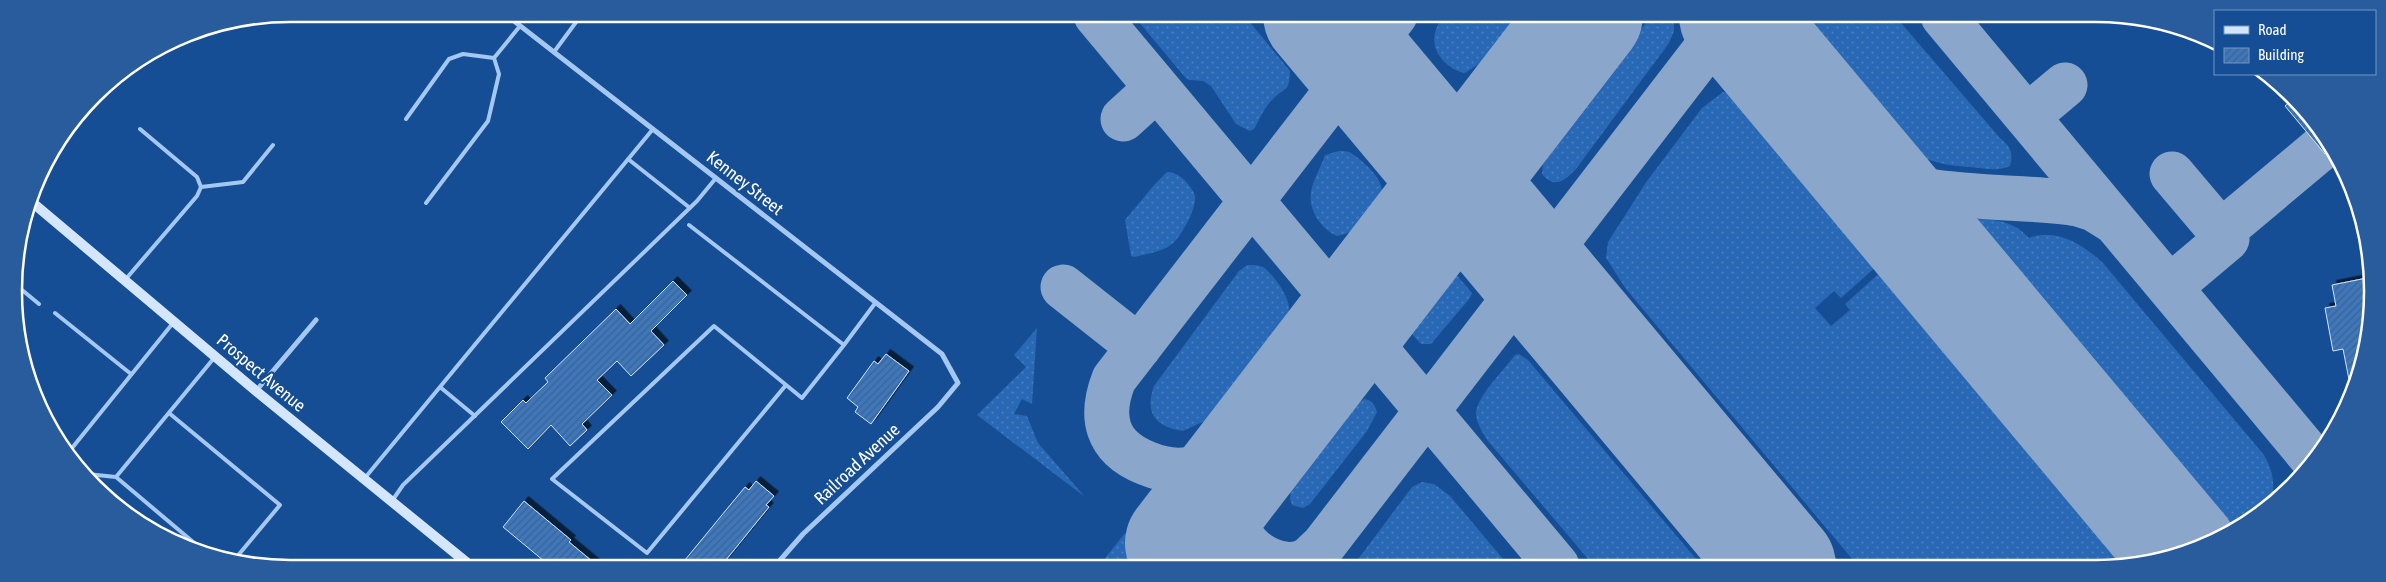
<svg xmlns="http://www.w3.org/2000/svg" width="2386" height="582" font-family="'Asap Condensed',sans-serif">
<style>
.grass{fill:url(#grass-dots)}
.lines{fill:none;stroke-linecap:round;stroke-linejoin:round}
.taxiway{stroke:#8aa6ca;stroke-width:45}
.runway{stroke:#8aa6ca;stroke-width:112}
.building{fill:url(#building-hatch);stroke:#cde3fc;filter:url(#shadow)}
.lane{stroke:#a5c8f2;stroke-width:4}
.street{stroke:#a5c8f2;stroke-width:5}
.secondary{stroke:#d4e6fc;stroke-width:10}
.labels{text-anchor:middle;stroke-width:4.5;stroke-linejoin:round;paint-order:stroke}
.street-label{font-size:18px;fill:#fff;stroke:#154e95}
.rim{fill:none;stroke:#fff;stroke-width:2.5}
</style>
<defs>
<pattern id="grass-dots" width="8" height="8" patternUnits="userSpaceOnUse" patternTransform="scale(1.25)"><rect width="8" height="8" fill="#2868b4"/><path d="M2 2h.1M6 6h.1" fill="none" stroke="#487fbf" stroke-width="1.8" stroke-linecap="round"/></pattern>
<pattern id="building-hatch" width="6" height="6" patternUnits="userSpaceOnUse" patternTransform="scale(1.25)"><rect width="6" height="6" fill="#3d77bd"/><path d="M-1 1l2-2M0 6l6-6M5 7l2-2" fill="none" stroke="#446284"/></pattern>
<filter id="shadow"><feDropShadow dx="4.5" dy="-4.5" stdDeviation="0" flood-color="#0009"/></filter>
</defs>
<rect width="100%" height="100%" fill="#154e95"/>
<!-- grass -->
<path class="grass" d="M1133,15h111l46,56c-1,22 -4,15 -17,28 -8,7 -14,21 -19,30l-4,2 -14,-7 -25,-38 -8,-5 -14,-1 -5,-4z
M1443,15h75l-36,47 -17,11c-17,-3 -35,-21 -30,-40 1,-6 5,-12 8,-18z
M1651,16h23v15l-5,12 -93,126c-11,11 -21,21 -34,5l1,-10z
M1796,16h99l105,122c10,8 14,15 10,28 -12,6 -27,2 -41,1 -15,-1 -30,-3 -45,-9 -47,-19 -90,-85 -121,-124z
M1723,92l12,2 13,6 41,37 99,119 -47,42 -7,-7 -19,17 16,18 19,-16 -5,-6 48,-43 250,301 -12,4h-273l-232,-277 -20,-31 2,-16 39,-61 55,-73z
M1339,151c4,0 9,0 12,2 11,7 33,26 31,40 -12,17 -23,41 -45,43 -16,-7 -29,-26 -26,-44 2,-12 10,-25 14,-37z
M1167,172c9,0 15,5 20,11 3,4 7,8 8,13 2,12 -14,41 -23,48 -10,8 -26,10 -38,13l-3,-1 -6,-36 30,-36z
M1962,218c24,0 51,1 67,20 27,-11 55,7 74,25l161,192c9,16 11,28 8,46l-45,32 -23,-19 -85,-103 -22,-23 -94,-111 -40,-52 -3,-4z
M1247,265c5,0 11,0 16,2 10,7 26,29 26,41 0,7 -5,13 -8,19l-74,93 -24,11c-27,-4 -39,-18 -29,-45l85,-115z
M1454,272l18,21 -2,5 -39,46h-10l-9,-10 3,-10z
M1037,328l-5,76 -10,-5 -8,15 13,2 11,27 47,54 -108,-82 49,-48 -12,-12z
M1519,354l9,6 174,206h-108l-106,-125c-5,-8 -12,-18 -12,-28 1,-17 29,-44 39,-58z
M1364,399c8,1 11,6 13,13l-10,19 -57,73 -7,4 -11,-3 -2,-6 1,-10 63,-83z
M1422,482l12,2 16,12 59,70h-156l59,-79z
M1125,533l45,33h-71z"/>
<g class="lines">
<!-- taxiway -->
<path class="taxiway" d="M1096,15l461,551
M1943,16l369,442
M1742,18l125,150c36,35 159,26 211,36l16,5 21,13
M2028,116l37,-31
M1123,119l34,-31
M2221,232l99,-83
M1063,287l76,60
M2170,287l57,-48 -55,-65
M1258,443c-9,20 -19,40 -21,62 -1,8 0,20 3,27 10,23 45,42 69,27 5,-4 9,-9 14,-13l408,-530
M1258,443c-24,13 -48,24 -75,27 -13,1 -25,-2 -37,-7 -40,-16 -47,-46 -32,-84l281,-364
M1735,507l50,59"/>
<!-- runway -->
<path class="runway" d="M1319,15l461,551
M1735,16l447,535
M1181,543l406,-528"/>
</g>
<!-- building -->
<path class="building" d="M2291,101l24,21 14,29 -4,3 -40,-48z
M2367,278l3,49 -19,63 -8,-41 -10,2 -8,-43 11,-2 -4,-21z
M673,281l14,14 -36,36 13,14 -33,31 -14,-15 -20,19 15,15 -30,29 5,6 -17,16 -19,-21 -23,24 -27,-27 22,-22 3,3 22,-21 -3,-4 71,-69 14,15z
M886,354l23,17 -38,53 -16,-12 3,-5 -11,-9 27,-37 4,3z
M756,481l18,15 -8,9 3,2 -48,59h-41l65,-79 4,3z
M524,501l47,39 -2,2 29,24h-48l-47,-39z"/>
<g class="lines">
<!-- lane -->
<path class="lane" d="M554,52l28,-38
M406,119l43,-60 14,-5 31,4
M628,159l62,49
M201,187l42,-5 30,-37
M426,203l62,-82 11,-47 -5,-16 26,-32
M689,225l155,120 32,-43
M125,280l72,-84 4,-9 -4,-10 -57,-48
M16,285l23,19
M55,313l76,61
M786,385l-139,168 -95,-74 162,-153 88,72 42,-53
M440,387l35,29
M169,413l111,92 -45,54
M68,453l105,-130
M87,474l29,3 98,-119
M116,477l83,70
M364,479l289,-350
M392,501l11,-16 294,-284 19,-23"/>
<!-- street -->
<path class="street" d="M505,14l437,340 16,29 -20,24 -135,127 -28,32
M256,391l60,-71"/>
<!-- secondary -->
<path class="secondary" d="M33,203l223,188 215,175"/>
</g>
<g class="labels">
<!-- street labels -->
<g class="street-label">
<text transform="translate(745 183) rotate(38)" y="6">Kenney Street</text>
<text transform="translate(261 373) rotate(40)" y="6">Prospect Avenue</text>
<text transform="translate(857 464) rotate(-43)" y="6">Railroad Avenue</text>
</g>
</g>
<!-- crop -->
<path d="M0 0H2386V582H0ZM290 22H2096A268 268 0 0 1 2364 290V292A268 268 0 0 1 2096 560H290A268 268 0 0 1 22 292V290A268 268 0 0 1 290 22Z" fill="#285c9d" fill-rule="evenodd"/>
<path class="rim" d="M290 22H2096A268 268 0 0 1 2364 290V292A268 268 0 0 1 2096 560H290A268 268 0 0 1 22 292V290A268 268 0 0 1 290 22Z"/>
<!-- legend -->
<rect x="2214" y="10" width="162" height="65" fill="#154e95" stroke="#7395bf"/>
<rect x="2224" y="26" width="25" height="8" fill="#d4e6fc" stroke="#7395bf"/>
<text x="2258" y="35" font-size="15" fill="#ffffff">Road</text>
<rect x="2224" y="48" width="25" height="15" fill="url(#building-hatch)" stroke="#7395bf"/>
<text x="2258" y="60" font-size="15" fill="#ffffff">Building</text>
</svg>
